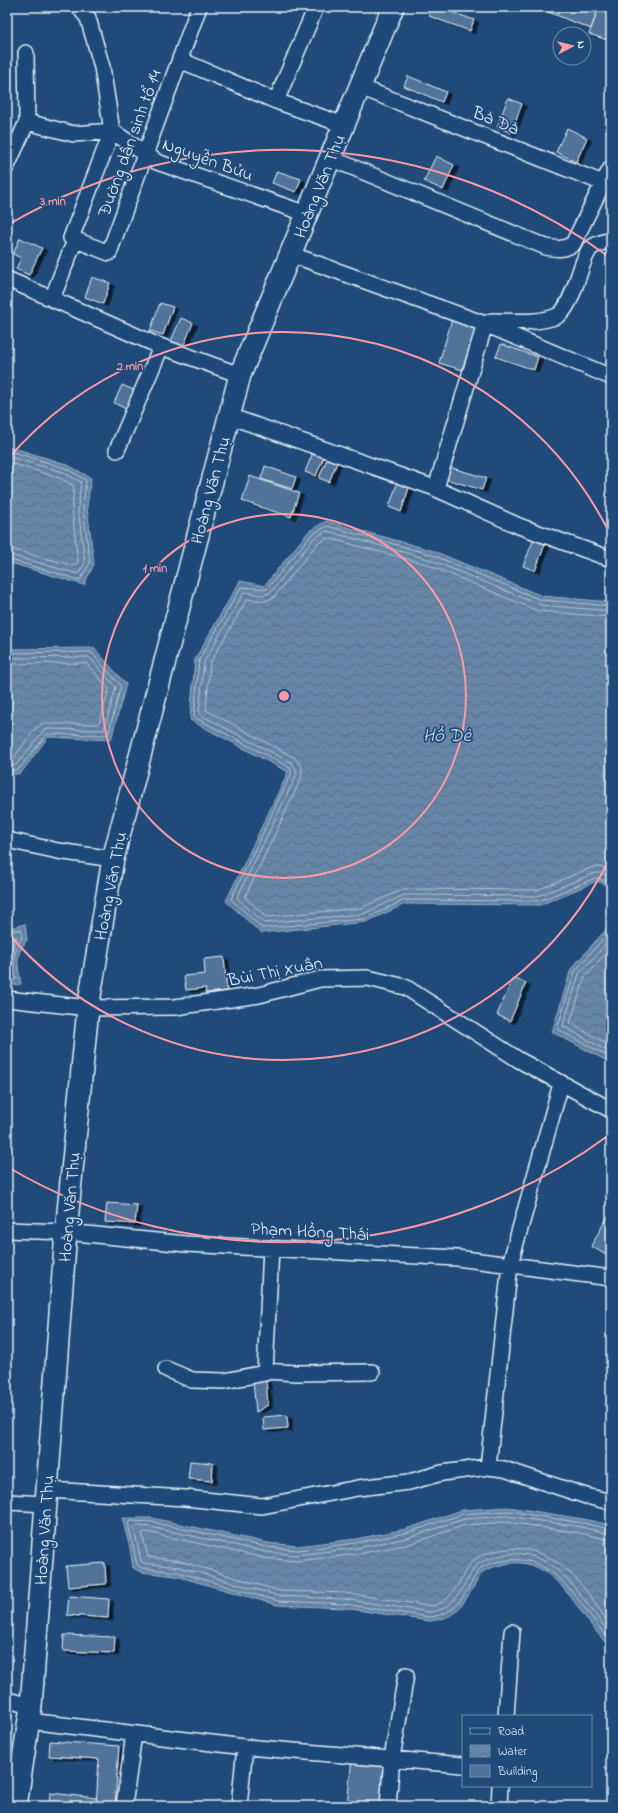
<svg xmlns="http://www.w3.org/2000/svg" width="618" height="1813" font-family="'Indie Flower',sans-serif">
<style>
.water{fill:url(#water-waves);stroke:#9ab0c7}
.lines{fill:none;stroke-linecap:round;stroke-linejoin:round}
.shore{stroke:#b4c6d8;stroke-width:1}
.building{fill:#517399;stroke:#e8f1f8;filter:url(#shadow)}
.street-casing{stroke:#e8f1f8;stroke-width:18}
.secondary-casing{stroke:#e8f1f8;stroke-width:24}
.street{stroke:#1f4a7a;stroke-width:15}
.secondary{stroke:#1f4a7a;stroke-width:21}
.ring{fill:none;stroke:#ff9aa2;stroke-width:2}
.labels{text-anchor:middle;stroke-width:3.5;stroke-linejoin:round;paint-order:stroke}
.street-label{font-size:18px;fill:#e8f1f8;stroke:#1f4a7a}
.water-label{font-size:19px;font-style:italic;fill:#d4e1ec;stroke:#1f4a7a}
.centre{fill:#ff9aa2;stroke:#1f4a7a;stroke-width:2}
.ring-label{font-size:12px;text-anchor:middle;font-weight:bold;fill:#ff9aa2;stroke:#1f4a7a;stroke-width:3.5;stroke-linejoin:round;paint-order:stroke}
</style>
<defs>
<pattern id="water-waves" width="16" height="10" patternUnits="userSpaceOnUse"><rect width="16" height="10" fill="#6685a7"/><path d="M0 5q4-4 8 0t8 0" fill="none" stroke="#596d82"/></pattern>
<filter id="shadow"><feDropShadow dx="4.5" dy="2.5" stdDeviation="0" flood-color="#0009"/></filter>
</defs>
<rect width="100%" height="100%" fill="#1f4a7a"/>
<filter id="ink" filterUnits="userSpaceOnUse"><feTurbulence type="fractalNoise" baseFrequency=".025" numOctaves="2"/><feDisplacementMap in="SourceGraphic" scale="8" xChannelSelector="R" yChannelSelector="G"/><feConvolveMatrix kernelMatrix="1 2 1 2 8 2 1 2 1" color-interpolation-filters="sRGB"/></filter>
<g filter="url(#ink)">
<!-- water -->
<path class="water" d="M7,446l59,18 25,14 -4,29 7,57 -10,21 -77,-23z
M326,521l105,29 111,46 69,6v285l-14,-6 -57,24 -135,-1 -39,18 -105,11 -35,-32 62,-129 -98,-52 5,-61 45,-78 24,5 45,-55z
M94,648l32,36 -15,56 -63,-3 -27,36 -14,3v-127z
M25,924l2,16c-13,16 -9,25 -6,44l-14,2v-57z
M611,924v139l-59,-31 19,-63z
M508,1507l75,12 28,6v123c-7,-7 -14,-15 -20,-23 -21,-28 -44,-70 -86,-61 -7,2 -18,4 -23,9 -3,3 -5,9 -8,13 -12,20 -18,33 -45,35l-85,-13 -67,-3 -101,-29 -35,-4 -8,-4 -3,-20 -8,-30h30l116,25 29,3 59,-7 50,-10 56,-19z"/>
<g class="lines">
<!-- shore -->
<path class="shore" d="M7,450l58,18 21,12 -3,28 7,55 -10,17 -73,-21
M7,456l56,16 18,10 -3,26 7,55 -7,11 -71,-20
M7,462l53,16 14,8 -2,23 6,53 -3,4 -68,-18
M611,606l-70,-6 -111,-46 -103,-28 -16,9 -44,54 -26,-2 -42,73 -5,57 95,50 2,3v4l-60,125 31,29 102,-9 41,-19 134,1 57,-23 15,5
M611,611l-71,-6 -112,-46 -101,-28 -13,7 -44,55 -7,2 -19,-3 -40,70 -5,52 93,49 4,6v7l-59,122 27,25 99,-9 41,-19 134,1 57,-23h5l11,4
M611,617l-73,-6 -112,-47 -98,-26 -10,5 -45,55 -8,3 -18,-2 -37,64 -4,47 89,48 7,9 -1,12 -56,118 21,20 95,-9 43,-19 133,1 56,-23h8l10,4
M7,653l84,-1 30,34 -13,49 -61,-1 -28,35 -12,3
M7,658l82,-1 27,30 -12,43 -59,-1 -29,36 -9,2
M7,664l79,-1 23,26 -10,35h-57l-6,4 -23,31 -6,2
M611,930l-36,41 -18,58 54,29
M7,932l14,-3 1,9c-11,19 -8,21 -6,41l-9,3
M7,937l8,-1 2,2 -9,19 3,18 -4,2
M611,938l-32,36 -16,52 48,27
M611,947l-26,30 -15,46 41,23
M611,1529l-29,-6 -74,-12 -45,3 -57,19 -50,10 -59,7 -30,-3 -115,-25 -21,-1 -3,2 9,42 5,3 35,4 101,29 66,3 85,13c26,-2 33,-18 44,-37 2,-4 4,-8 7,-11 5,-5 16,-7 23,-8 52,-11 80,49 108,81
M611,1534l-30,-7 -74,-11 -43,3 -57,19 -50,10 -60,7 -31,-3 -115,-25 -15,-1 -2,2 7,33 2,2 36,4 100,29 65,3 86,13c25,-2 33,-26 45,-45 7,-7 19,-10 28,-12 53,-11 80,47 108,80
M611,1540l-31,-7 -73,-11 -42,3 -56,19 -51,10 -62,7 -32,-3 -113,-25 -7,-1 -2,2 6,23 32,4 100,30 65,2 85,13c22,-2 29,-26 40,-42 6,-9 20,-12 30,-14 34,-7 63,12 84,38 10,12 17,26 27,37"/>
</g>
<!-- building -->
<path class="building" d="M432,7h6l36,13 -4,11 -41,-15z
M536,7h63l-8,22z
M599,7h12v22l-4,11 -18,-6z
M408,76l38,16 -4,10 -38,-16z
M508,98l14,6 -11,29 -14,-6z
M567,128l20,10 -11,24 -20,-10z
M436,156l18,9 -11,25 -19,-9z
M277,171l24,8 -5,13 -24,-9z
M20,238l22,10 -13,27 -13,-6 5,-11 -8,-4z
M92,277l18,6 -7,21 -18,-7z
M160,303l13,4 -10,28 -13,-4z
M453,316l24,8 -15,46 -23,-7z
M181,318l12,5 -10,24 -12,-6z
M501,344l37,13 -4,13 -38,-13z
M122,385l14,6 -8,19 -14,-7z
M314,450l11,4 -9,22 -11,-4z
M328,456l10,4 -9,22 -10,-4z
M265,466l31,11 -4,12 -31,-10z
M449,467l37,11 -4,12 -36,-11z
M250,476l49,17 -8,24 -49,-16z
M398,481l12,4 -9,27 -12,-5z
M536,534l11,5 -12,32 -12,-5z
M224,957l3,34 -22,2 1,-5 -20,2 -2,-14 21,-2 -1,-15z
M513,978l13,5 -16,38 -13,-6z
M107,1203l30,2 -2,19 -30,-2z
M608,1216l3,2v40l-20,-12z
M266,1380l2,25 -12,7 -3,-31z
M287,1415l1,13 -24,2 -1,-13z
M190,1461l23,2 -1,18 -24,-2z
M105,1563l1,21 -38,3 -2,-21z
M69,1596l40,3 -1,19 -41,-3z
M64,1635l51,2 -1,16 -51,-2z
M50,1741l69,5 -4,60h-19l3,-47 -50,-3z
M352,1758l37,3 -5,45h-37z
M50,1793l47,5 -1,8h-47z"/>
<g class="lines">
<defs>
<path id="street" d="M79,7l9,11 14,49 10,64 45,31 150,52
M316,7l-40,94 68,24
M26,53l1,69 47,12 38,-3 -41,107 38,15 90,-246
M180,60l96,41
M360,87l243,96 8,-15
M330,158l216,89c11,2 17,3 27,-3l30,-61
M7,166l20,-44
M290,254l195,70 126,53
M7,279l150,66 83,30
M52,299l23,-59
M229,416l203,71 87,39 92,33
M117,450l44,-103
M436,488l49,-164 7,-3c21,0 46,3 65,-5 16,-8 22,-51 32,-66 4,-5 15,-9 22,-9
M7,840l51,11 55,8
M7,999l81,9 87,-1 84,-12 61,-16 48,-1 37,9 114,73 92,50
M7,1230l59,2 120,12 271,14 154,20
M166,1369l26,11 32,1 41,-8 6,-125
M265,1371l31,2 76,-1
M488,1467l22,-203 51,-180
M47,1490l138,8 77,8 96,-18 51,-6 33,-9 46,-6 16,2 82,27 25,6
M7,1502l39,2
M7,1700l24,6
M506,1716l6,-84
M29,1721l216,26 218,18
M124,1806l10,-72
M239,1806l6,-59
M388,1806l4,-48 14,-83
M499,1806l1,-20"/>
<path id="secondary" d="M16,1806l15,-100 35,-474 22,-224 25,-149 127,-484 153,-368"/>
</defs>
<!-- street casing -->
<use href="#street" class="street-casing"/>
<!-- secondary casing -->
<use href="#secondary" class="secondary-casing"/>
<!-- street -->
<use href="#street" class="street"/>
<!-- secondary -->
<use href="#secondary" class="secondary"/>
</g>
</g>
<!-- distance rings -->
<g class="ring">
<circle cx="284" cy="696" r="182"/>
<path d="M610 858A364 364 0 0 1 7 932M7 460A364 364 0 0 1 610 534"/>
<path d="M609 1135A546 546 0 0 1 11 1169M11 223A546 546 0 0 1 609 257"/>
</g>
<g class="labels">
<!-- street labels -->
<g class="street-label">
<text transform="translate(496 120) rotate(22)" y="6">Bà Đà</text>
<text transform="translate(129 143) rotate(-70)" y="6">Đường dân sinh tổ 14</text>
<text transform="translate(208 159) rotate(20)" y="6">Nguyễn Bửu</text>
<text transform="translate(319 186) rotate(-68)" y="6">Hoàng Văn Thụ</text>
<text transform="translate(210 490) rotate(-75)" y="6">Hoàng Văn Thụ</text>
<text transform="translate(110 886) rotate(-79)" y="6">Hoàng Văn Thụ</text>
<text transform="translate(275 971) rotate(-11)" y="6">Bùi Thị Xuân</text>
<text transform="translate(69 1207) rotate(-85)" y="6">Hoàng Văn Thụ</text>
<text transform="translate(310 1231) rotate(3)" y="6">Phạm Hồng Thái</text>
<text transform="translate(44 1530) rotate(-86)" y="6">Hoàng Văn Thụ</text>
</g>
<!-- water labels -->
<g class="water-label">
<text x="447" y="741">Hồ Dè</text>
</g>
</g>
<circle cx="284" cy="696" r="6" class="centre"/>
<g class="ring-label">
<text x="53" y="205">3 min</text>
<text x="130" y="370">2 min</text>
<text x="155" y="572">1 min</text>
</g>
<!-- margin -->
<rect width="618" height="1813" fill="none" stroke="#1f4a7a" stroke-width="24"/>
<rect x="12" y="12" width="594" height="1789" fill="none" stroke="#e8f1f8" stroke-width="1.5" filter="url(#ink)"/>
<!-- legend -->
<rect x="462" y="1715" width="130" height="72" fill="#1f4a7a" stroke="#6f8dac"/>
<rect x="470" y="1728" width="20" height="6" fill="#1f4a7a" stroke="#6f8dac"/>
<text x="498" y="1735" font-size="12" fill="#e8f1f8">Road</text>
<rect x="470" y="1745" width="20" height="12" fill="url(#water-waves)" stroke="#6f8dac"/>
<text x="498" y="1755" font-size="12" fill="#e8f1f8">Water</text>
<rect x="470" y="1765" width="20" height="12" fill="#517399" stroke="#6f8dac"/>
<text x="498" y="1775" font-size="12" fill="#e8f1f8">Building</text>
<!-- north arrow -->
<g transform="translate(572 46) rotate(83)"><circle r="19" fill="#1f4a7a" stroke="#6f8dac"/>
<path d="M0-3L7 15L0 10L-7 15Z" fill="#ff9aa2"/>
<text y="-6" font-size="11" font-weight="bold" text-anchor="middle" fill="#e8f1f8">N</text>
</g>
</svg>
